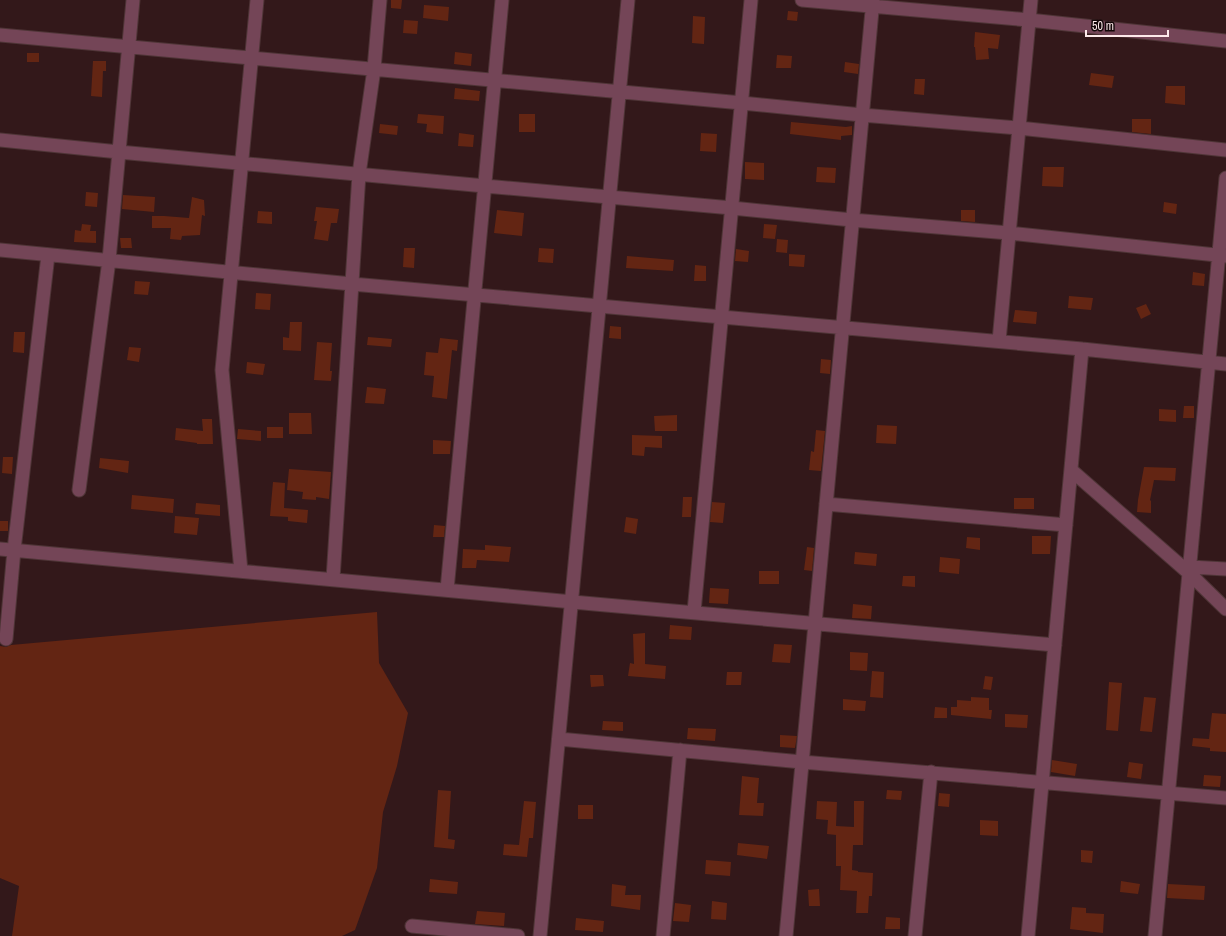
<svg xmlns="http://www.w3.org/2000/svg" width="1226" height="936" font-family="'Archivo Narrow',sans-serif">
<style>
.building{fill:#632513}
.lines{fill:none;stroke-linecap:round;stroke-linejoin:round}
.minor-casing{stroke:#4f3537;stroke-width:15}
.minor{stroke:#744557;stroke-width:13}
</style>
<rect width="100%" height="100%" fill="#33181a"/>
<!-- building -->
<path class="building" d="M391,0h11l-1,9 -10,-1z
M424,5l25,2 -1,14 -25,-3z
M788,11l10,1 -1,9 -10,-1z
M693,16l12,1 -1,27 -12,-1z
M404,20l14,1 -1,13 -14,-1z
M975,32l25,3 -2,14 -10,-1 1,11 -13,1 -1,-13h-1z
M455,52l17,2 -1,12 -17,-2z
M27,53h12v9h-12z
M777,55l15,1 -1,12h-15z
M93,61h13v10h-3l-1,26 -11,-1z
M845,62l14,2 -1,10 -14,-2z
M1091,73l23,3 -2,12 -23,-3z
M915,79h10l-1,16 -10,-1z
M1166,86h19v19l-20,-2z
M455,88l25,3 -1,10 -25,-2z
M418,114l26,2 -1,18 -17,-2 1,-8 -10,-1z
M519,114h16v18h-16z
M1132,119h19v15l-19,-2z
M791,122l55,5 6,-1v9l-11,1v4l-51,-6z
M380,124l18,2 -1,9 -18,-2z
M459,133l15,2 -1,12 -15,-1z
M701,133l16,1 -1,18 -16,-1z
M745,162l19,1v17l-19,-1z
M817,167l19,1 -1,15 -19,-1z
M1043,167h21l-1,20 -21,-1z
M86,192l12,1 -1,14 -12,-1z
M123,195l32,2 -1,15 -32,-3z
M192,197l12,3 1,16 -3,-1 -2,20 -18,1 -1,4 -11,-1 1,-11h-19v-12h12l25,2z
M1164,202l13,2 -1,10 -13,-2z
M316,207l23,2 -2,14h-6l-3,18 -14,-2 3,-18h-3z
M497,210l27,3 -2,23 -28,-3z
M961,210h14v12l-14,-1z
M258,211l14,1v12l-15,-1z
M82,224l9,1 -1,6h6v12l-22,-1 1,-12 6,1z
M764,224l13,1 -2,14 -12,-1z
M120,238h11l1,10h-11z
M777,239l11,1 -1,13 -11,-1z
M404,248h11l-1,20 -11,-1z
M539,248l15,1 -1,14 -15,-1z
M736,249l13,2 -1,11 -13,-1z
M789,254l16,1 -1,12 -15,-1z
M627,256l47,4 -1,11 -47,-3z
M695,265l11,1v15h-12z
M1193,272l12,2 -1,12 -12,-1z
M135,281l15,1 -2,13 -14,-1z
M256,293l15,1 -1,16 -15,-1z
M1069,296l24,2 -2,12 -23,-2z
M1146,304l5,10 -10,5 -5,-11z
M1015,310l22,2 -1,12 -23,-2z
M290,322h12l-1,29 -18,-1v-13l6,1z
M610,326l11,1v12l-12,-1z
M14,332h11l-1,21 -11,-1z
M368,337l24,2 -1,8 -24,-2z
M440,338l18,2 -1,11 -5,-1 -5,49 -15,-2 2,-21 -10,-1 2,-23 12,1z
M317,342l15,1 -2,28h2l-1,10 -17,-1z
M129,347l12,1 -2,14 -12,-2z
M821,359l10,1 -1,14 -10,-1z
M247,362l18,2 -2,11 -17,-2z
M367,387l19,2 -2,15 -19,-1z
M1184,406h10v12h-11z
M1159,409l17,1v12l-17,-1z
M289,413h22l1,21h-23z
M677,415v16h-22l-1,-15z
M202,419h10l1,25h-16v-1l-22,-3 1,-12 27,3z
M877,425l20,1 -1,18 -20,-1z
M267,427h16v11h-16z
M238,429l23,2v10l-24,-2z
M816,430l9,1 -4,40 -12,-1 2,-19 3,1z
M632,435l30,1v12l-17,-1 -1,9 -12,-1z
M433,440l18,1 -1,13h-17z
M3,457h10l-1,17 -10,-1z
M100,458l29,3 -1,12 -29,-5z
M1144,467l32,1 -1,13 -21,-1 -4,20 1,1v12l-14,-1 1,-12z
M289,469l42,3 -2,27 -13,-2v3l-14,-1 1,-7 -16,-2z
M273,482l12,1 -1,25 24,2 -1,13 -19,-2v-4l-18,-1z
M132,495l42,4 -1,14 -42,-4z
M683,497h9l-1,20h-9z
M1014,498h20v11h-20z
M712,502l13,1 -2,20 -13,-1z
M196,503l24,2v11l-25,-2z
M175,516l24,2 -2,17 -23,-2z
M626,517l12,2 -2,15 -12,-2z
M0,521h8v10h-8z
M434,525l11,1 -1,11h-11z
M1032,536h19l-1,18h-18z
M967,537l13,1v12l-14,-2z
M485,545l26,2 -2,15 -32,-2 -1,8h-14l1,-19 22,1z
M807,547l7,1 -2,23 -8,-1z
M855,552l22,2 -1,12 -22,-2z
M940,557l20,2 -1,15 -20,-2z
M759,571h20v13h-20z
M903,576h12v11l-13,-1z
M710,588l19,1 -1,15 -19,-1z
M853,604l19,2 -1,13 -19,-1z
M377,612l2,51 29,50 -11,53 -14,46 -6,56 -22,62 -13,6h-330l7,-50 -19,-8v-232l6,1 5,-2z
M670,625l22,2 -1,13 -22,-1z
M645,633v31l21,2 -1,13 -37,-3 2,-13 4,1 -1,-30z
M774,644l18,1 -2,18 -18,-1z
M850,652l18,1 -1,18 -17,-1z
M872,671l12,1 -1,26 -13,-1z
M727,672h15l-1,13h-15z
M590,675h13l1,11 -13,1z
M985,676l8,1 -2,13 -8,-1z
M1109,682l13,1 -4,48 -12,-1z
M971,697l18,1v12h3l-1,9 -40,-4v-8h6v-7l14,1z
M1144,697l12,1 -4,34 -12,-1z
M843,699l23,2 -1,10 -22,-1z
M935,707l12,1v10h-13z
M1212,713l14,1v38l-16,-1v-3l-18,-2 1,-8 16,1z
M1005,714l23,1 -1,13 -22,-1z
M603,721l20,1v9l-21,-1z
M688,728l28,1 -1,12 -28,-2z
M780,735l17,1 -2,12 -15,-1z
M1052,760l25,4 -2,12 -24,-4z
M1129,762l14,2 -2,15 -14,-2z
M1204,775l17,1 -1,11 -17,-1z
M742,776l17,2 -2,25h7l-1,13 -24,-1z
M438,790l13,1 -3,48 7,1 -1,9 -20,-2z
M887,790l15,1 -1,9 -15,-1z
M939,793l11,1 -1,13 -11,-1z
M524,801l12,1 -3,36h-4l-2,19 -24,-2 1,-11 15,1z
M817,801l20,1 -1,24 18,1v-26h10l-1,44h-10l-1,25 6,1v1l15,1 -1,23h-3l-1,17h-12l1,-22 -17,-1 1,-24h-5v-31l-9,-1 1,-14 -12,-1z
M578,805h15v14h-15z
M980,820l18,1v15l-18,-1z
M738,843l31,3 -2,13 -30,-4z
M1081,850l12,1 -1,12 -11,-1z
M706,860l25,2 -1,14 -25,-2z
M430,879l28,3 -1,12 -28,-2z
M1121,881l19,3 -2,10 -18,-2z
M612,884l14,2 -1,9h16l-1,15 -29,-4z
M1168,884l37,2 -1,14 -37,-2z
M819,889l1,17h-11l-1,-16z
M712,901l15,2 -1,17 -15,-1z
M675,903l16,2 -2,17 -16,-1z
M1072,907l14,1v5l18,1 -1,19 -33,-4z
M477,911l28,2 -1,13 -29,-2z
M886,917l14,1v11h-15z
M576,918l28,3 -1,11 -28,-2z"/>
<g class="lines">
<defs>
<path id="minor" d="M802,0l227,20 197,21
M0,35l742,68 120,12 157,13 207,22
M0,140l119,12 366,34 247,22 120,12 157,13 217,23
M0,250l352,34 730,65 144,15
M999,341l32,-341
M1071,470l118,103 37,36
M79,490l30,-230 24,-260
M826,504l240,21
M0,549c352,32 703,66 1055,96
M1190,567l36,2
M241,571l-19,-201 35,-370
M333,579l26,-405 15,-105 6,-69
M447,590l55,-590
M694,612l57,-612
M6,639l8,-89 34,-295
M559,739l243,23 424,36
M412,926l106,10
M540,936l88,-936
M663,936l17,-186
M786,936l87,-936
M915,936l16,-164
M1028,936l54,-587
M1155,936l71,-758"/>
</defs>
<!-- minor casing -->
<use href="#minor" class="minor-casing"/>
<!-- minor -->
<use href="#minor" class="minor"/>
</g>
<!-- scale -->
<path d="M1086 30v6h82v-6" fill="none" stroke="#fde9ea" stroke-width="2"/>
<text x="1092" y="30" font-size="12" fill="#fde9ea" stroke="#130708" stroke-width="3" paint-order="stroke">50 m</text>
</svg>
